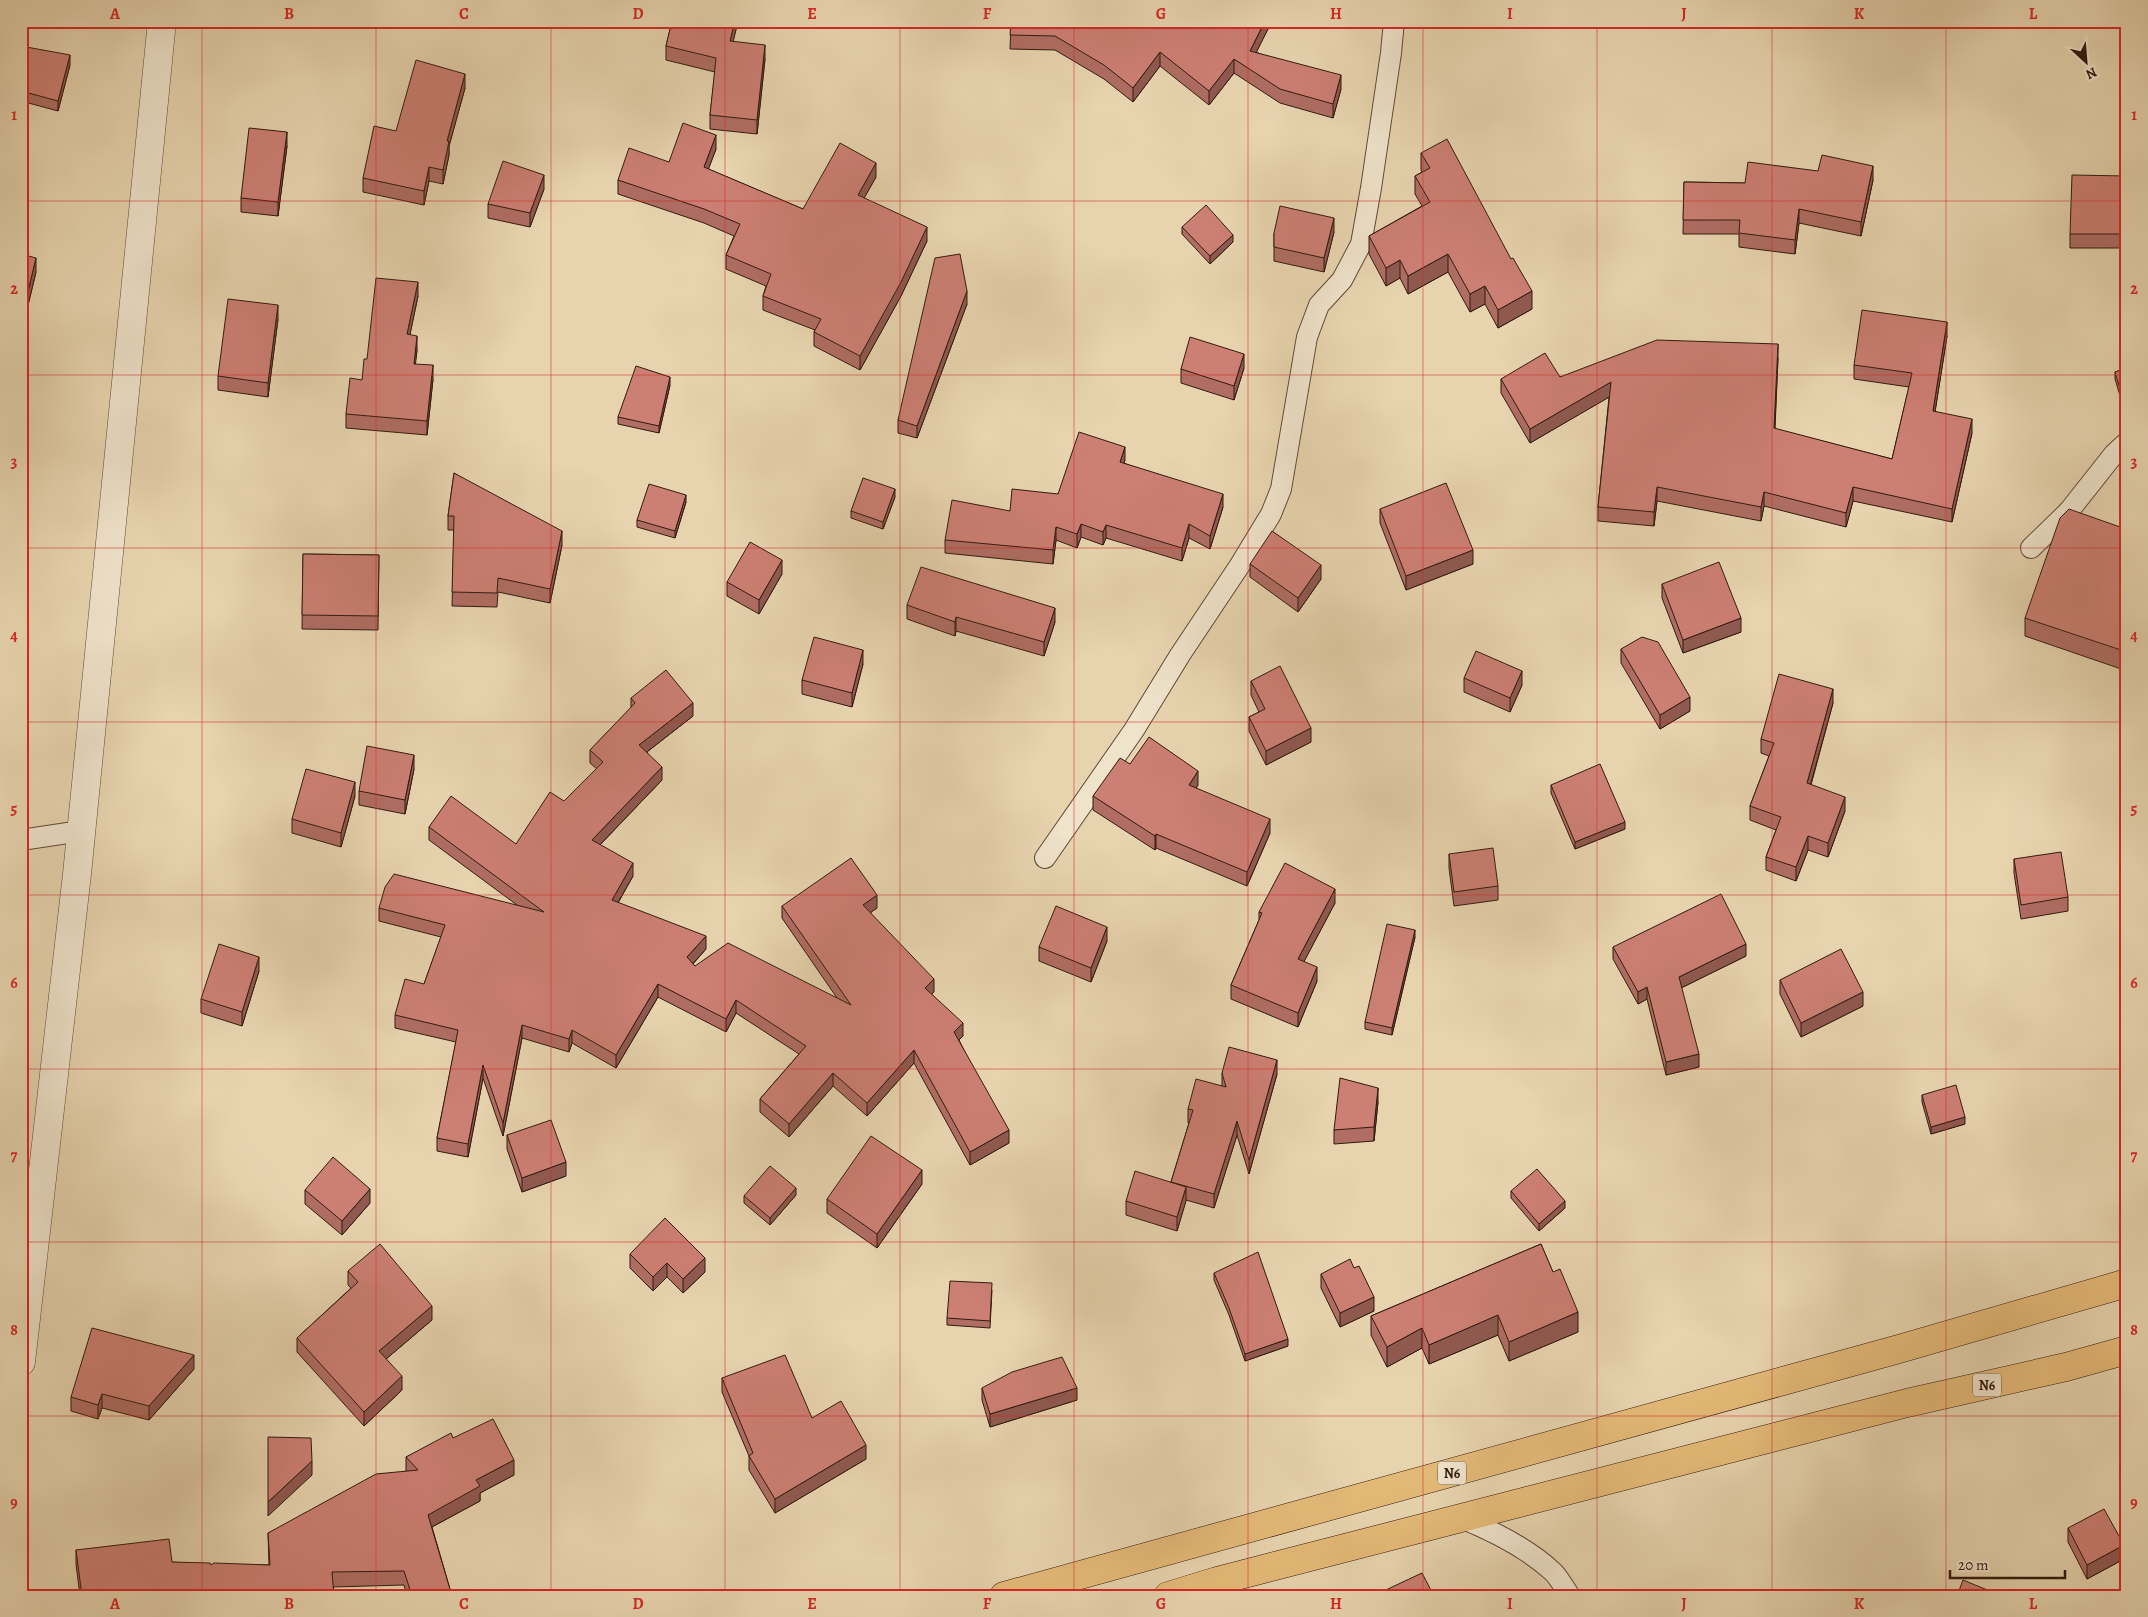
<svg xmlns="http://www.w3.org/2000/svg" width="2148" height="1617" font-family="Alegreya,serif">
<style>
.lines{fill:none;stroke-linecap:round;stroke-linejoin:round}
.service-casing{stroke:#5f4836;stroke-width:22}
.minor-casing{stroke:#5f4836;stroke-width:29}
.trunk-casing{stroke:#321a0e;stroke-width:29}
.service{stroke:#efe3cb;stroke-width:20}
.minor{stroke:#efe3cb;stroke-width:28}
.trunk{stroke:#e4ba78;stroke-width:28}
.wall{fill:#af6d63;stroke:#321a0e}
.shaded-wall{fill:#8f5950;stroke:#321a0e}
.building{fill:#cc7f73;stroke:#321a0e}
.grid{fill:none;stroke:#d62828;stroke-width:1;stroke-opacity:0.55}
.labels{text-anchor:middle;stroke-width:4.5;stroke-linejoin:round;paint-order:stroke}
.shield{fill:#efe3cb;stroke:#6b5647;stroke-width:1}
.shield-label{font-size:14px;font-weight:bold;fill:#321a0e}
.neatline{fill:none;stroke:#d62828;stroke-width:2}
.grid-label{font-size:16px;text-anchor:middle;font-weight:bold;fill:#d62828}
</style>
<rect width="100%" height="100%" fill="#e7d4af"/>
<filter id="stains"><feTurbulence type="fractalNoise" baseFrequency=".004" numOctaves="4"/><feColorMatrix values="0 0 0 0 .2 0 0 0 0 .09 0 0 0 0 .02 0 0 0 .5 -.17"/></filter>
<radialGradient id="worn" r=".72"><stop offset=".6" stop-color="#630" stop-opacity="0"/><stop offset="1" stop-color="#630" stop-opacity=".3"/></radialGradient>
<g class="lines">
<defs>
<path id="service" d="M2031,548l38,-37 45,-57 13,-12
M21,840l60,-9
M1045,858l89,-128 46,-75 60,-90 31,-51 10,-25 26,-152 12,-32 23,-25 19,-36 10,-56 20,-135 3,-32
M1461,1518c32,13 65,29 91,53 7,6 12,17 18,25"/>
<path id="minor" d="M21,1362l56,-488 85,-853"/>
<path id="trunk" d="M1004,1596l895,-247 228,-66
M1168,1596l49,-15 690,-178 159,-36 61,-17"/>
</defs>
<!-- service casing -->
<use href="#service" class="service-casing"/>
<!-- minor casing -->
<use href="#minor" class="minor-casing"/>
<!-- trunk casing -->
<use href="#trunk" class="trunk-casing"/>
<!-- service -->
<use href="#service" class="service"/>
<!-- minor -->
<use href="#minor" class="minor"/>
<!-- trunk -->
<use href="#trunk" class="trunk"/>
</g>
<!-- wall -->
<path class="wall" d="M672,21h66l-5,20 32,18 -8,75 -47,-5v-14l5,-43 -49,-12v-14z
M1011,21h261l-16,31 85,37 -8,29 -53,-15 -46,-30 -25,32 -49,-39 -27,36 -29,-23 -49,-29 -45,-1z
M21,46l49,19 -12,46 -37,-10z
M465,88l-16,58v9l-6,29 -14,-3 -5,24 -61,-13v-14l33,-47z
M287,146l-9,70 -37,-4v-14z
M716,149l-8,20 95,40 73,-32 -12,21 63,43 -26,55 -41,74 -46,-24v-14l1,-2 -52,-20v-14l3,-10 -40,-17v-14l8,-19 -30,-13 -86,-29v-14l51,-18z
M1421,153l111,156 -34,19 -13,-24 -15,8 -22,-40 -40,22 -8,-16 -14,8 -17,-32v-18l53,-30 -7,-12v-18l7,-4 -1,-2z
M2127,176v72h-57v-14z
M1873,180l-12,56 -62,-13 -4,31 -56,-7v-13h-56l1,-52 61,1z
M544,189l-14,38 -42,-9v-14z
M1182,227l51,15 -23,22 -28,-30z
M1334,232l-10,40 -50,-11v-28z
M21,254l15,18 -8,33 -7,-2z
M418,296l-8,38 7,16 -2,14 18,15 -6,56 -81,-7v-14l16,-34 5,-21z
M967,304l-50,134 -19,-5v-13z
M278,319l-10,78 -50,-7v-14z
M1947,336l-12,75 37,22 -20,89 -99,-21 -7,26 -82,-21 -3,15 -104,-20 -3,25 -56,-5v-14l11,-110 -79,46 -29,-50v-14l59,-2 218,-19 -3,71 117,30 17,-72 -55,-8v-14z
M1244,368l-10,32 -53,-17v-14z
M2127,368v40l-3,1 -9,-30v-7z
M670,385l-11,48 -41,-9v-7z
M1125,460l-1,3 99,44 -13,42 -21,-11 -7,23 -76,-23 -3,7 -22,-8 -4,11 -21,-8 -3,24 -108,-11v-13l65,-29 48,-17z
M454,473l108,72 -12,58 -52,-11 -1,15 -45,-1 2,-76h-6v-14z
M895,497l-12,32 -32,-11v-7z
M2127,501v170l-102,-35v-18l95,-91z
M686,502l-11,36 -38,-11v-7z
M1380,509l93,55 -67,26 -26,-67z
M303,554l76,1 -1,75 -76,-1z
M1250,564l71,15 -23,33 -48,-35z
M782,574l-23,40 -32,-18v-14z
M1662,584l79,48 -58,21 -21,-55z
M907,605l148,17 -11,34 -88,-25 -1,5 -48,-17z
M1621,649l69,62 -30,18 -39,-66z
M863,664l-11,43 -50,-13v-14z
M1464,678l58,7 -12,27 -46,-20z
M1251,681l60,61 -45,23 -17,-34v-14l10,-5 -8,-17z
M631,698l62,18 -46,36 15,28 -62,65 33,31 -15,27 88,46 -13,15 2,2 142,32 -55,-80v-12l95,2 -7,5 64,79 -3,2 32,42 -4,4 50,103 -39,22 -56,-102 -47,53 -34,-30 -44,51 -29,-25v-13l39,-45 -63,-41 -10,19 -68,-35 -42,71 -44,-25 -3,9 -47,-14 -19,98 -20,-58 -15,79 -31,-6v-13l19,-96 -61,-14v-13l29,-31 17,-47 -62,-16v-13l138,-3 -88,-65v-13l87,17 48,-43 33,-32 -7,-6v-13l41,-42z
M1833,703l-22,82 34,26 -17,46 -20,-7 -12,31 -30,-11v-13l10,-27 -26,-10v-14l19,-50 -8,-3v-14z
M1130,764l68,21 -2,3 74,45 -23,53 -91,-38 -1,2 -62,-40v-14z
M414,769l-9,45 -46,-9v-14z
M1551,785l74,44 -50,20 -24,-56z
M355,796l-14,51 -49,-14v-14z
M1449,854l49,32v14l-44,6 -5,-38z
M2014,859l54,38v14l-47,8 -7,-46z
M1335,903l-31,58 13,20 -19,46 -67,-28v-14l28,-65v-8z
M1415,937l-23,98 -27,-6v-7z
M1107,941l-16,41 -52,-21v-14z
M1613,947l133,9 -65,32 18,79 -33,8 -19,-76 -9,5 -25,-45z
M259,971l-17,55 -41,-13v-14z
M1780,980l83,26 -62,31 -21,-43z
M1222,1073l55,1 -28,100 -12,-39 -23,73 -28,-8 -9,31 -51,-16v-14l45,-19 18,-59h-1v-14l34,-24z
M1922,1095l43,29 -34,10 -9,-32z
M1378,1102l-4,39 -40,3v-14z
M507,1135l59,41 -44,16 -15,-43z
M922,1184l-45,64 -50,-35v-14z
M305,1190l65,13 -28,32 -37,-31z
M1511,1191l54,17 -26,23 -28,-33z
M796,1195l-26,30 -26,-22v-7z
M1541,1244l37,88 -69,29 -11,-26 -69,29 -7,-16 -35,19 -16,-32v-19z
M630,1254l75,18 -22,21 -16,-16 -14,14 -23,-23z
M348,1271l84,49 -46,39 16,31 -38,36 -67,-74v-14l54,-50 -3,-3z
M1214,1273l74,73 -43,15 -16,-46 -15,-35z
M1321,1274l53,37 -34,16 -19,-39z
M992,1290l-2,38 -43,-3v-7z
M194,1369l-45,51 -47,-12 -4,11 -27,-8v-14z
M722,1378l90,40 54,41 -91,54 -26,-43v-14l-27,-64z
M982,1388l95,12 -87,27 -8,-27z
M453,1438l61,37 -34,18v8l-48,26 20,69h-45l-3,-11 -71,2 1,9h-254l-4,-32v-14l96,12 39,3h58l-1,-32 138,-62v-14z
M2068,1528l56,31 -37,20 -19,-37z"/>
<!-- shaded-wall -->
<path class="shaded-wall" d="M735,21h3l-8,34v-14z
M1265,21h7l-22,44v-14z
M765,45v14l-8,75v-14z
M1160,52v14l-27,36v-14z
M70,55v10l-12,46v-10z
M1234,59v14l-25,32v-14z
M465,74v14l-16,58v9l-6,29v-14l4,-29z
M1341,75v14l-8,29v-14z
M287,132v14l-9,70v-14z
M716,135v14l-12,32v-14z
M876,163v14l-18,32v-14z
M1873,166v14l-12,56v-14z
M429,167v14l-5,24v-14z
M544,175v14l-14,38v-14z
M1799,209v14l-4,31v-14z
M1334,218v14l-10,40v-14z
M927,227v14l-26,55 -41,74v-14z
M1233,235v7l-23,22v-8z
M1448,254v18l-40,22v-18z
M36,258v14l-8,33v-14z
M1400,260v18l-14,8v-18z
M418,282v14l-11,52v-14z
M1485,286v18l-15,8v-18z
M967,291v13l-50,134v-12z
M1532,291v18l-34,19v-18z
M278,305v14l-10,78v-14z
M1947,322v14l-14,89v-14z
M417,336v14l-3,28v-14z
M1778,344v14l-4,84v-14z
M1244,354v14l-10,32v-14z
M433,365v14l-6,56v-14z
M670,377v8l-11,48v-7z
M1611,382v14l-81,47v-14z
M2127,401v7l-3,1v-7z
M1972,419v14l-20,89v-13z
M1125,447v13l-5,15v-13z
M1657,487v14l-3,25v-14z
M1853,487v14l-7,26v-14z
M895,489v8l-12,32v-7z
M1764,492v14l-3,15v-14z
M1223,494v13l-13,42v-13z
M686,495v7l-11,36v-7z
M1081,524v13l-4,11v-14z
M1189,524v14l-7,23v-13z
M1106,525v13l-3,7v-13z
M1056,527v13l-3,24v-14z
M562,531v14l-12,58v-14z
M1473,550v14l-67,26v-14z
M782,560v14l-23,40v-14z
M1321,565v14l-23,33v-14z
M1055,608v14l-11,34v-14z
M956,617v14l-1,5v-14z
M1741,618v14l-58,21v-13z
M863,650v14l-11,43v-14z
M1522,671v14l-12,27v-14z
M1833,689v14l-26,94v-14z
M1690,697v14l-30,18v-14z
M693,703v13l-54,42v-13z
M1311,728v14l-45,23v-14z
M414,755v14l-9,45v-14z
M662,767v13l-70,73v-13z
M1198,771v14l-9,14v-14z
M355,782v14l-14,51v-14z
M1845,797v14l-17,46v-14z
M1270,819v14l-23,53v-14z
M1625,822v7l-50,20v-7z
M1156,834v14l-1,2v-14z
M1808,836v14l-12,31v-14z
M633,863v13l-21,37v-13z
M1335,889v14l-37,70v-14z
M877,895v13l-14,10v-13z
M1107,927v14l-16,41v-14z
M1415,930v7l-23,98v-7z
M706,936v13l-19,21v-13z
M1746,944v12l-67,33v-12z
M259,957v14l-17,55v-14z
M1317,967v14l-19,46v-14z
M934,979v13l-9,9v-13z
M658,984v13l-42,71v-13z
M1647,987v12l-9,5v-12z
M1863,992v14l-62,31v-14z
M736,1000v13l-10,19v-13z
M963,1023v13l-9,9v-13z
M522,1025v13l-19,98v-13z
M572,1030v13l-3,9v-13z
M914,1050v13l-47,53v-13z
M1699,1054v13l-33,8v-13z
M1277,1060v14l-28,100v-14z
M483,1065v13l-15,79v-13z
M833,1073v13l-44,51v-13z
M1378,1088v14l-4,39v-14z
M1965,1117v7l-34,10v-7z
M1237,1121v14l-23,73v-14z
M1009,1130v13l-39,22v-13z
M566,1162v14l-44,16v-14z
M922,1170v14l-45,64v-14z
M1186,1187v14l-9,30v-14z
M796,1188v7l-26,30v-7z
M370,1189v14l-28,32v-14z
M1565,1201v7l-26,23v-7z
M705,1258v14l-22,21v-14z
M667,1263v14l-14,14v-14z
M1374,1297v14l-34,16v-14z
M432,1306v14l-53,45v-14z
M1578,1312v20l-69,29v-19z
M1498,1315v20l-69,29v-19z
M1422,1328v20l-35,19v-20z
M1288,1339v7l-43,15v-7z
M194,1355v14l-45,51v-14z
M402,1376v14l-38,36v-14z
M1077,1388v12l-87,27v-13z
M102,1394v14l-4,11v-14z
M866,1445v14l-91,54v-14z
M514,1460v15l-34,18v8l-52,28v-14l48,-35z
M312,1461v14l-44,41v-14z
M2124,1545v14l-37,20v-14z"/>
<!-- building -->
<path class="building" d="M672,21h63l-5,20 35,4 -8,75 -47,-5 6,-57 -50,-12z
M1011,21h254l-15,30 91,24 -8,29 -53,-15 -46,-30 -25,32 -49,-39 -27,36 -29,-23 -49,-29 -45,-1z
M21,46l49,9 -12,46 -37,-10z
M416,60l49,14 -18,67h2l-6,29 -14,-3 -5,24 -61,-13 11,-52 22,5z
M683,123l33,12 -12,32 99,42 37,-66 36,20 -18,32 69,32 -26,55 -41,74 -46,-24 7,-13 -58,-23 8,-22 -45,-19 14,-31 -36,-15 -86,-29 11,-32 40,14z
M249,128l38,4 -9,70 -37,-4z
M1447,139l64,120 2,-1 19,33 -34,19 -13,-24 -15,8 -22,-40 -40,22 -8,-16 -14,8 -17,-32 61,-34 -15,-26 15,-8 -9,-15z
M1822,155l51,11 -12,56 -62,-13 -4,31 -56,-7 1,-13h-57l1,-38 61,1 3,-21 70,9z
M503,161l41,14 -14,38 -42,-9z
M2072,175l55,1v58h-57z
M1206,205l27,30 -23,21 -28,-29z
M1280,206l54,12 -10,40 -50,-11v-14z
M21,254l15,4 -8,33 -7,-2z
M960,254l7,37 -50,135 -19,-6 37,-162z
M376,278l42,4 -11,52 10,2 -3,28 19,1 -6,56 -81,-7 4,-36 12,2 2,-21h3z
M228,299l50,6 -10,78 -50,-7z
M1862,310l85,12 -14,89 39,8 -20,90 -99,-22 -7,26 -82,-21 -3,15 -104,-20 -3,25 -56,-5 13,-125 -81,47 -29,-50 44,-26 15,24 97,-37 121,4 -4,84 118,31 20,-86 -58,-8z
M1190,337l54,17 -10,32 -53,-17z
M636,366l34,11 -11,49 -41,-9z
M2127,368v33l-3,1 -9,-30z
M1079,432l46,15 -5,15 103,32 -13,42 -21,-12 -7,24 -76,-23 -3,7 -22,-8 -4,10 -21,-7 -3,23 -108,-10 7,-40 58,11 2,-22 46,5z
M454,473l108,58 -12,58 -52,-11 -1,15 -45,-1 2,-76h-6z
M863,478l32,11 -12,33 -32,-11z
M1446,483l27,67 -67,26 -26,-67z
M649,484l37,11 -11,36 -38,-11z
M2127,501v151l-102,-34 35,-100 9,-9 51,18z
M1272,531l49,34 -23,33 -48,-34z
M750,542l32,18 -23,40 -32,-18z
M303,554l76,1 -1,61 -76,-1z
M1719,562l22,56 -58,22 -21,-56z
M921,567l134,41 -11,34 -88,-25 -1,5 -48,-17z
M814,637l49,13 -11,43 -50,-13z
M1642,637l16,5 32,55 -30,18 -39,-66z
M1476,651l46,20 -12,27 -46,-20z
M1280,666l31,62 -45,23 -17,-34 16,-8 -14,-28z
M666,670l27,33 -54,42 23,22 -70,73 41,23 -21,37 94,36 -19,21 8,9 33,-23 123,62 -69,-99 69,-48 26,37 -14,10 71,74 -9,9 38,35 -9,9 55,98 -39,22 -56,-102 -47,53 -34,-30 -44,51 -29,-25 46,-53 -70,-46 -10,19 -68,-35 -42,71 -44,-25 -3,9 -47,-14 -19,98 -20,-58 -15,79 -31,-6 21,-108 -63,-15 10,-36 19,5 21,-59 -66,-17 6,-21 9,-13 150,38 -115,-85 22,-31 65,48 34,-52 14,9 39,-39 -13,-12 45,-47 -4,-5z
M1779,674l54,15 -26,94 38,14 -17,46 -20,-7 -12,31 -30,-10 15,-40 -31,-11 24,-63 -13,-4z
M1149,737l49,34 -9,14 81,34 -23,53 -91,-38 -1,2 -62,-40 27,-38 10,6z
M367,746l47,9 -9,45 -46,-9z
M1600,764l25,58 -50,20 -24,-57z
M306,769l49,13 -14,51 -49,-14z
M1493,848l5,38 -44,6 -5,-38z
M2061,852l7,45 -47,8 -7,-46z
M1285,863l50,26 -37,70 19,8 -19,46 -67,-28 31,-72 -3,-1z
M1721,894l25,50 -67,33 20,77 -33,8 -19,-75 -9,5 -25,-45z
M1056,906l51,21 -16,41 -52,-21z
M1387,924l28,6 -23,98 -27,-6z
M219,944l40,13 -17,55 -41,-13z
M1841,949l22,43 -62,31 -21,-43z
M1229,1047l48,13 -28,100 -12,-39 -23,73 -43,-12 22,-72 -5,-1 8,-30 30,8 -4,-14z
M1340,1078l38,10 -4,39 -40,3z
M1956,1085l9,32 -34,10 -9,-32z
M551,1120l15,42 -44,16 -15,-43z
M871,1136l51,34 -45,64 -50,-35z
M333,1157l37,32 -28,32 -37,-31z
M770,1166l26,22 -26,30 -26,-22z
M1537,1169l28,32 -26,23 -28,-33z
M1135,1171l51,16 -9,30 -51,-16z
M665,1218l40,40 -22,21 -16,-16 -14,14 -23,-23z
M380,1244l52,62 -53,45 23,25 -38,36 -67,-74 61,-56 -10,-11z
M1541,1244l12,28 7,-3 18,43 -69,30 -11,-27 -69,30 -7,-17 -35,19 -16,-31z
M1258,1252l30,87 -43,15 -16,-46 -15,-35z
M1350,1259l4,9 5,-2 15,31 -34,16 -19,-39z
M950,1281l42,2 -2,38 -43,-3z
M92,1328l102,27 -45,51 -47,-12 -4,11 -27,-8z
M785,1355l27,63 29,-17 25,44 -91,54 -26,-43 4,-3 -31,-75z
M1062,1357l15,31 -87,26 -8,-26 30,-16z
M493,1419l21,41 -38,20 4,6 -52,29 24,81h-40l-8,-25 -72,1 2,24h-252l-6,-46 93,-11 3,23 38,1 1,2 3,-2 56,2 -2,-32 108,-59 42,-4 -12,-13 45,-24 2,5z
M268,1437l43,1 1,23 -44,41z
M2104,1509l20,36 -37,20 -19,-37z
M1422,1573l12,23h-61z
M1963,1580l39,16h-45z
M1247,1593l2,3h-9z"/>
<!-- grid -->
<path class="grid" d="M202,21v1575M376,21v1575M551,21v1575M725,21v1575M900,21v1575M1074,21v1575M1248,21v1575M1423,21v1575M1597,21v1575M1772,21v1575M1946,21v1575M21,201h2106M21,375h2106M21,548h2106M21,722h2106M21,895h2106M21,1069h2106M21,1242h2106M21,1416h2106"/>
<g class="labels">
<!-- shield labels -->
<g class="shield">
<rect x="1973" y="1373.5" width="28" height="23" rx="4"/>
<rect x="1438" y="1461.5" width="28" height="23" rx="4"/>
</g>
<g class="shield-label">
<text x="1987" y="1390">N6</text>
<text x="1452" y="1478">N6</text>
</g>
</g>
<!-- margin -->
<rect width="2148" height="1617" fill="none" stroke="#e7d4af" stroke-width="55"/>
<!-- north arrow -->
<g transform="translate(2086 62) rotate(154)" stroke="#efe3cb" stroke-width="4" paint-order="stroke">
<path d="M0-4L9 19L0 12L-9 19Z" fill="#321a0e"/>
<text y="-8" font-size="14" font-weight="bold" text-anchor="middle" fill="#321a0e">N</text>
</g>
<!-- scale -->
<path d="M1950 1570v8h115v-8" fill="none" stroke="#321a0e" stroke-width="2.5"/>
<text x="1958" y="1570" font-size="15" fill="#321a0e" stroke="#efe3cb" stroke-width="4" paint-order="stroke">20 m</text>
<rect x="28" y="28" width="2092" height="1562" class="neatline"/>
<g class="grid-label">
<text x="115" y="19">A</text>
<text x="289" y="19">B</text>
<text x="464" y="19">C</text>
<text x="638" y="19">D</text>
<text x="812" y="19">E</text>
<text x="987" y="19">F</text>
<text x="1161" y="19">G</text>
<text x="1336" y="19">H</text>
<text x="1510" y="19">I</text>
<text x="1684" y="19">J</text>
<text x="1859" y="19">K</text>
<text x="2033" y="19">L</text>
<text x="14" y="120">1</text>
<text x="2134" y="120">1</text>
<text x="14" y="294">2</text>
<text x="2134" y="294">2</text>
<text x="14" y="467">3</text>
<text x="2134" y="467">3</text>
<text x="14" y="641">4</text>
<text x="2134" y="641">4</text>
<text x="14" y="814">5</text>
<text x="2134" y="814">5</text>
<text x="14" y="988">6</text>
<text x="2134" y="988">6</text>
<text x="14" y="1161">7</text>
<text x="2134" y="1161">7</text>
<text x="14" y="1335">8</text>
<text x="2134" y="1335">8</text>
<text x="14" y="1508">9</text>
<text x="2134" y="1508">9</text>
<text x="115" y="1609">A</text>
<text x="289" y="1609">B</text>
<text x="464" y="1609">C</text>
<text x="638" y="1609">D</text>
<text x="812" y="1609">E</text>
<text x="987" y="1609">F</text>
<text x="1161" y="1609">G</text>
<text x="1336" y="1609">H</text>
<text x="1510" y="1609">I</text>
<text x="1684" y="1609">J</text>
<text x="1859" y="1609">K</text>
<text x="2033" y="1609">L</text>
</g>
<rect width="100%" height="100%" filter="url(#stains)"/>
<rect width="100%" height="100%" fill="url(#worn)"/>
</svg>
